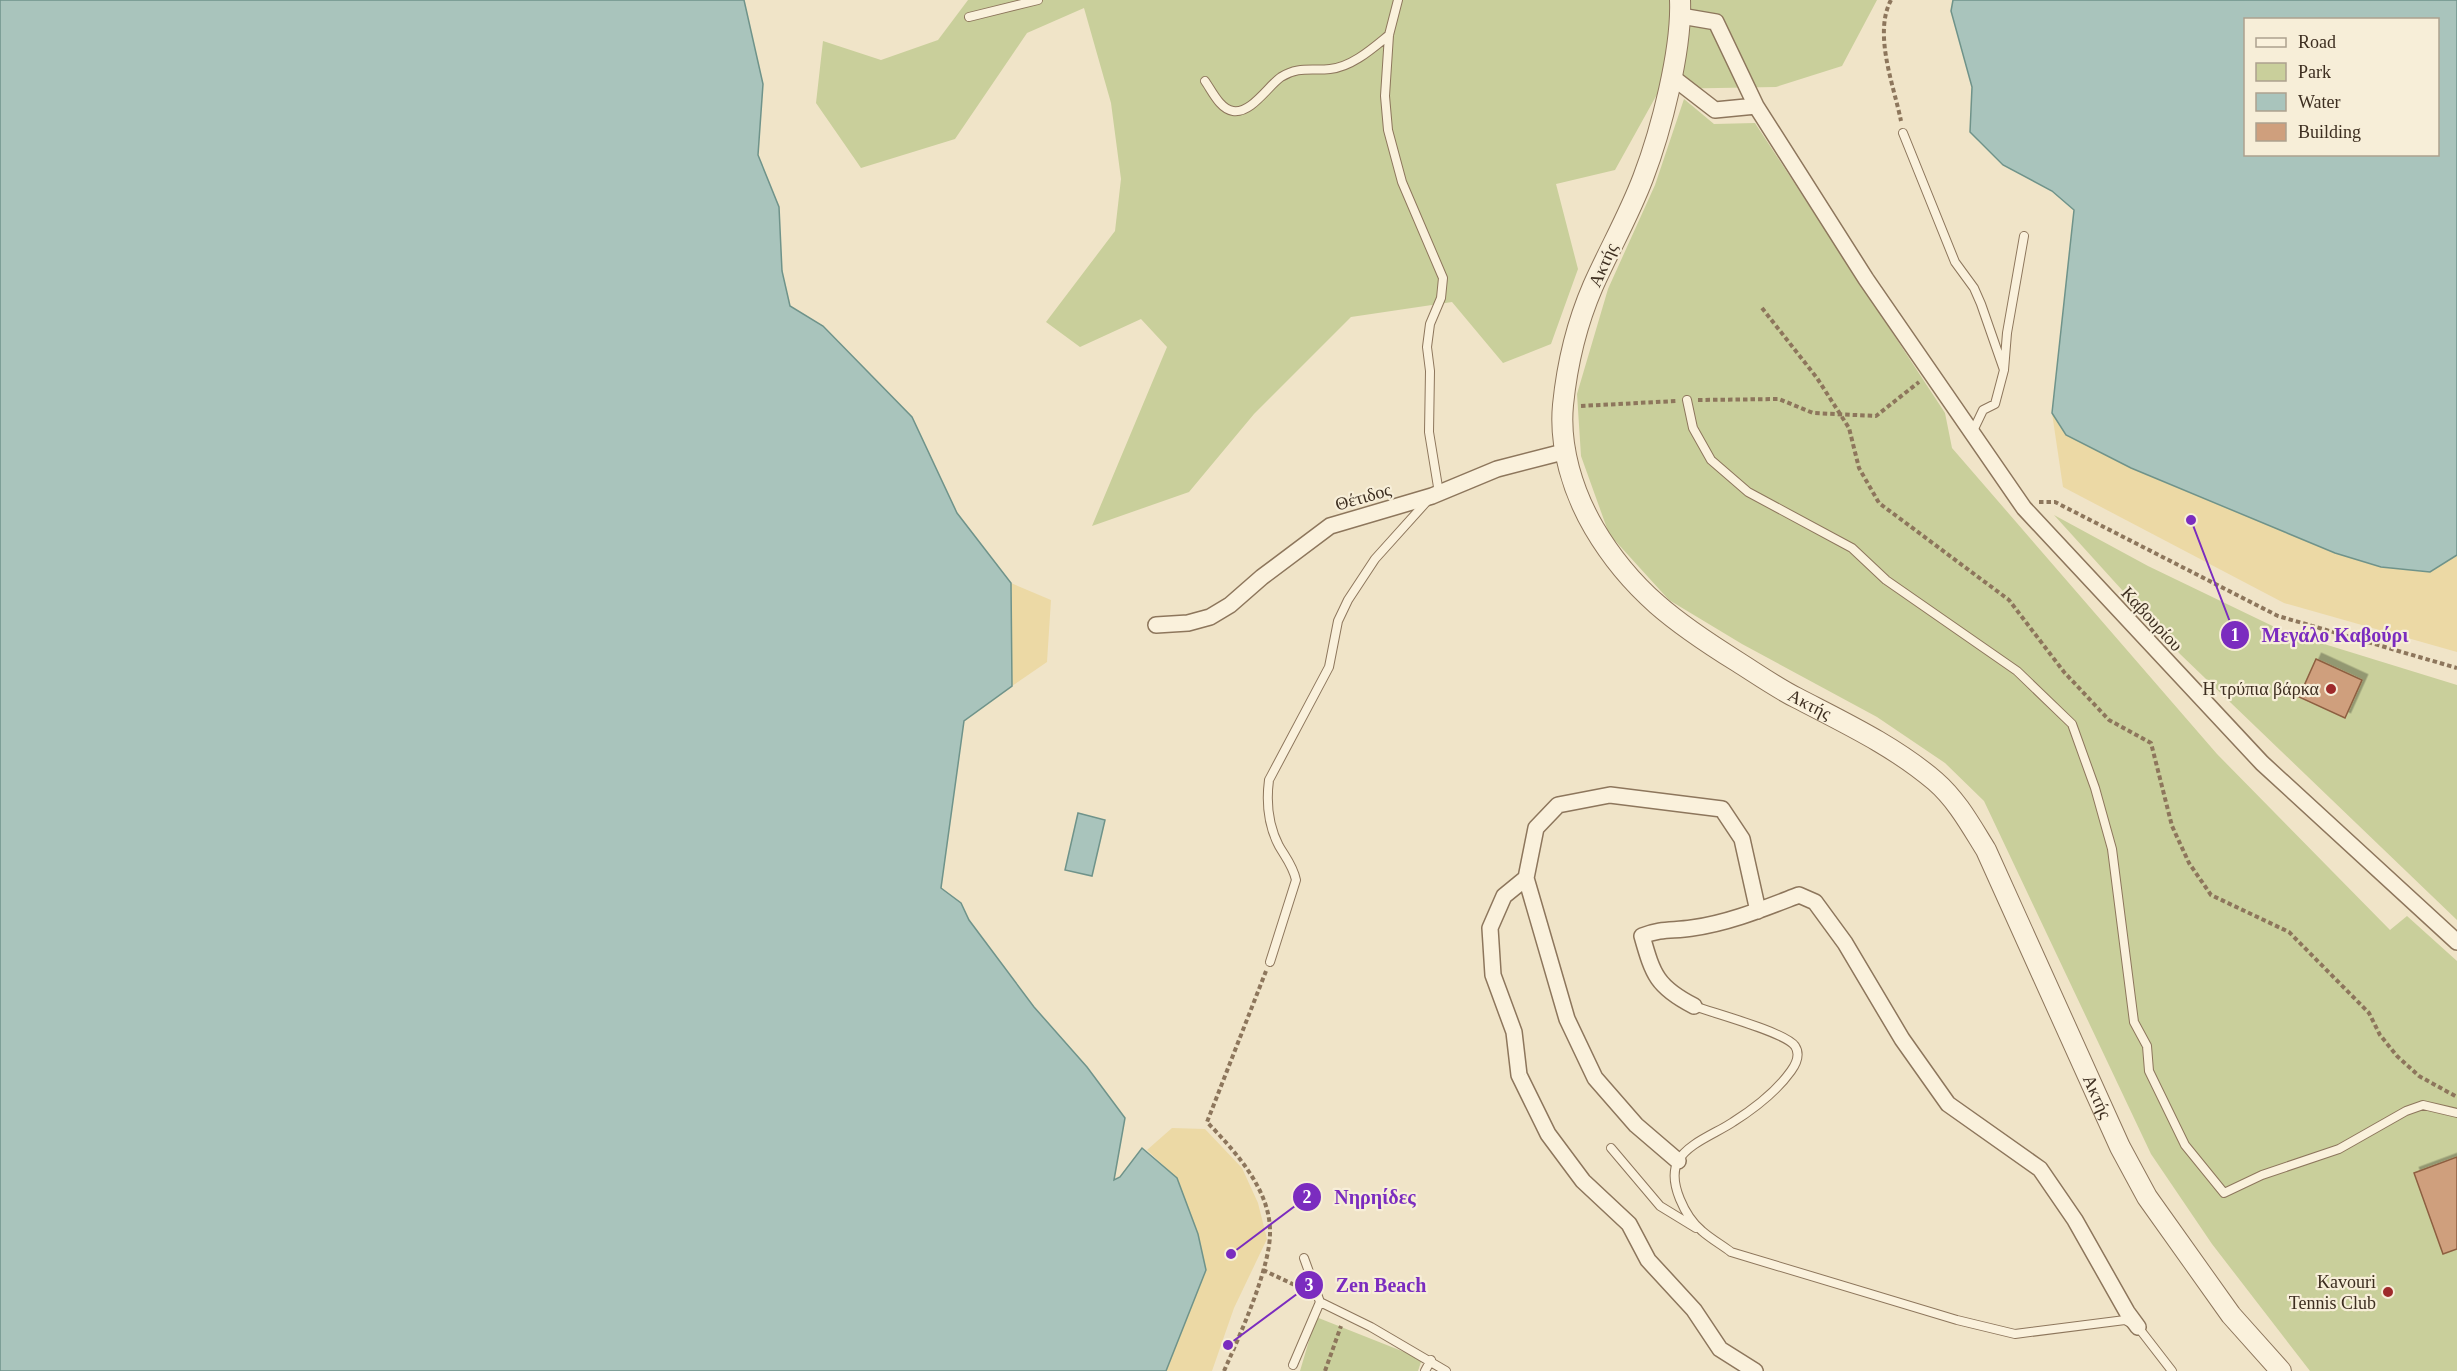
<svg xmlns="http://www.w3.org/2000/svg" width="2457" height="1371" font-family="'Times New Roman',serif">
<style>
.green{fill:#c9cf9b}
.sand{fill:#ecd9a5}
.water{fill:#a9c4bc;stroke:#6f938a;stroke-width:1.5;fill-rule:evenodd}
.building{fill:#cf9f7d;stroke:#8d5f41;stroke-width:1.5;filter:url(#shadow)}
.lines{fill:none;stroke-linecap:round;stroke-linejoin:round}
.service-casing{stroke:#8d765c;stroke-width:10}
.minor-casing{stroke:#8d765c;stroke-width:18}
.tertiary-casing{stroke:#8d765c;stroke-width:22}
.path{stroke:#8d765c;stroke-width:4;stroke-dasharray:4.5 3;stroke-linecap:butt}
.service{stroke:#faf1dc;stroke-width:8}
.minor{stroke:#faf1dc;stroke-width:15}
.tertiary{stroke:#faf1dc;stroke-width:20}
.poi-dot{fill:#9e2a2b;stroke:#f7eed8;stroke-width:2}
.labels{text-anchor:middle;stroke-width:4.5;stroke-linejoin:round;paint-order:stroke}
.street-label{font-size:18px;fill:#3d2e20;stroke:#f7eed8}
.poi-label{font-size:18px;fill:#3d2e20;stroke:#f7eed8;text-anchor:end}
.leader{fill:none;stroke:#7b2cbf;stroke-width:2}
.callout-dot{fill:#7b2cbf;stroke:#f7eed8;stroke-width:2}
.mark-label{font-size:18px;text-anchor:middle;font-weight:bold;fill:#fff}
.callout-label{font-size:20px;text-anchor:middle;font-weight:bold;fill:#7b2cbf;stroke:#f7eed8;stroke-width:4.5;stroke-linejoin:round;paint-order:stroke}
</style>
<defs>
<filter id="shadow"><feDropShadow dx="5.5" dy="-5.5" stdDeviation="0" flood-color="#0004"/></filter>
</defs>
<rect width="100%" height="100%" fill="#f0e4c8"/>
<!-- green -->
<path class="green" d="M968,0h909l-35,66 -66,21 -116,2 -45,81 -59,14 22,85 -27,75 -48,19 -51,-61 -101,15 -97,97 -65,78 -97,34 75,-179 -26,-28 -61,28 -34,-25 69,-91 6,-52 -10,-76 -27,-95 -57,25 -72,106 -94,29 -45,-65 7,-62 58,19 57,-20z
M1684,99l30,25 41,-1 190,290 7,35 265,306 173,176 17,-14 50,45v410h-147l-98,-127 -61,-90 -167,-353 -39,-38 -68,-46 -135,-73 -73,-44 -60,-66 -28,-78 -4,-62 31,-105 47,-104z
M2054,515l94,51 137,66 172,53v235l-277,-266z
M1316,1317l106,42 -4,12h-118z"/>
<!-- sand -->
<path class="sand" d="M2052,413l14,22 65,33 204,85 46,14 48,5 28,-17v97l-173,-49 -221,-116z
M1011,583l40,17 -4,62 -35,24z
M1172,1128l33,1 37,39 16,35 9,36 -33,69 -22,63h-46l40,-101 -8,-36 -21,-56 -30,-28z"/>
<!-- water -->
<path class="water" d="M0,0h744l19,84 -5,71 21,52 3,64 8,35 33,20 89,91 45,96 54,70 1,103 -48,35 -23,167 20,15 8,17 65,87 53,60 38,51 -11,62 6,-3 22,-29 35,30 21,56 8,36 -40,101h-1166z
M1953,0h504v555l-27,17 -49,-5 -46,-14 -204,-85 -65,-33 -14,-22 22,-203 -22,-19 -49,-26 -33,-33 2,-45 -21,-76zM2246,20h192v134h-192z
M1078,813l27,7 -13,56 -27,-6z"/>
<!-- building -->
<path class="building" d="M2316,659l46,21 -17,38 -46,-21z
M2457,1157v92l-14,5 -29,-81z"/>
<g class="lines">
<defs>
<path id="service" d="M1398,0l-9,35 -4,61 3,34 14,52 41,96 -2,20 -11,26 -3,23 3,24 -1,61 10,61
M969,17l69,-17
M1205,81c7,10 15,28 28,30 18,3 35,-25 48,-34 17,-11 31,-6 49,-8 22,-2 43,-21 59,-34
M1903,133l52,129 19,26 7,16 23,66
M1687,400l6,28 18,32 37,32 104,56 34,32 131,91 55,53 23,64 17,61 22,173 13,24 2,25 36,74 39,48 38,-18 77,-26 67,-38 17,-6 34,8
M1972,433l11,-23 12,-6 9,-34 3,-37 17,-97
M1270,962l26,-82c-3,-14 -10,-22 -17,-34 -11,-21 -13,-43 -10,-66l60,-113 9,-46 10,-21 27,-41 54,-60
M1694,1006c19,7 91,26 101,40 6,9 1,18 -4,25 -15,21 -36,37 -58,51 -16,11 -45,21 -55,39 -11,21 8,57 24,70 9,8 20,14 29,21l226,68 58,14 110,-14 13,7 34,44
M1611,1148l49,58 36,22
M1304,1258l16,44 51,25 75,44
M1293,1365l27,-63
M1425,1371l6,-11"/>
<path id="minor" d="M1681,16l35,6 40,84
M1671,76l44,34 41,-4 110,173 158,229 238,255 195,179
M1156,625l32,-2 22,-6 20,-12 32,-28 68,-51 102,-30 65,-27 70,-18
M1526,878l-22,18 -14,32 3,47 21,57 5,43 29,59 35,47 46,43 19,36 46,50 26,39 35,22
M1694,1006c-37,-19 -41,-31 -52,-70 20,-8 31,-5 50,-8 37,-5 73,-20 107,-33l16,7 30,41 57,96 46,65 92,65 35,51 52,92 11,15
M1678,1161l-42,-36 -41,-47 -28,-59 -41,-141 10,-50 22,-23 52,-10 112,14 20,30 16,72"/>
<g id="tertiary">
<path id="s1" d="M1680,0c2,50 -19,131 -37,178 -14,37 -34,72 -50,108 -16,37 -26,79 -30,119 -4,42 10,87 31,123 37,63 83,96 144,134 19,12 39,26 59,36 48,25 97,48 138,83 22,19 36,45 51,69l134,297 27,50 84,118 50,56"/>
</g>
</defs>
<!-- service casing -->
<use href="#service" class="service-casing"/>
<!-- minor casing -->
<use href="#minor" class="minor-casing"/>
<!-- tertiary casing -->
<use href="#tertiary" class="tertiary-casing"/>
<!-- path -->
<path class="path" d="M1891,0c-18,34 3,86 10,121
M1762,308l55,70 32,50 10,40 20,35 130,97 55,72 45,48 42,23 21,83 17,37 22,32 78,37 80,81 11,22 17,21 22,20 38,21
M1698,400l81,-1 34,14 63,3 43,-34
M1581,406l95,-5
M2039,502h16l223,114 179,52
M1263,1270l38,18
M1224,1371c15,-34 47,-104 46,-140 0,-42 -36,-81 -63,-109l59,-151
M1325,1371l16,-45"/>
<!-- service -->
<use href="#service" class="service"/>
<!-- minor -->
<use href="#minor" class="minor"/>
<!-- tertiary -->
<use href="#tertiary" class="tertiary"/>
</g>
<!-- markers -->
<g class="poi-dot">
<circle cx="2331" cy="689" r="6"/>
<circle cx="2388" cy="1292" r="6"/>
</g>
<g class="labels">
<!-- street labels -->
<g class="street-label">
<text transform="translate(1603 265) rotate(-66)" y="6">Ακτής</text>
<text transform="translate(1363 497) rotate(-16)" y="6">Θέτιδος</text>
<text transform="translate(2152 619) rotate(47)" y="6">Καβουρίου</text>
<text dy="6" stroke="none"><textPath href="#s1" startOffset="836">Ακτής</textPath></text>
<text dy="6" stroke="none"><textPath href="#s1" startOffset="1340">Ακτής</textPath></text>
</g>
<!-- poi labels -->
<g class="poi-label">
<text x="2319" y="695">Η τρύπια βάρκα</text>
<text x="2376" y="1288">Kavouri<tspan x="2376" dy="21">Tennis Club</tspan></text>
</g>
</g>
<!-- callouts -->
<path class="leader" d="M2191 520L2235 635M1231 1254L1307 1197M1228 1345L1309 1285"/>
<g class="callout-dot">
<circle cx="2191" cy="520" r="6"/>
<circle cx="1231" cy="1254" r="6"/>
<circle cx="1228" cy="1345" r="6"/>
<circle cx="2235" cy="635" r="15"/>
<circle cx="1307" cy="1197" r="15"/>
<circle cx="1309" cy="1285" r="15"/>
</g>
<g class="mark-label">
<text x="2235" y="641">1</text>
<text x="1307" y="1203">2</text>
<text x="1309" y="1291">3</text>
</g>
<g class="callout-label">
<text x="2335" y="642">Μεγάλο Καβούρι</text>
<text x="1375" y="1204">Νηρηίδες</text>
<text x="1381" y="1292">Zen Beach</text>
</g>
<!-- legend -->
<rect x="2244" y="18" width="195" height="138" fill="#f7eed8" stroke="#ada18e" stroke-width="1.5"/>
<rect x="2256" y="38" width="30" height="9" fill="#faf1dc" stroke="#ada18e" stroke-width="1.5"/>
<text x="2298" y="48" font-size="18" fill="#3d2e20">Road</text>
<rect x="2256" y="63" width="30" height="18" fill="#c9cf9b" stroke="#ada18e" stroke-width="1.5"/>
<text x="2298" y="78" font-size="18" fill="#3d2e20">Park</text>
<rect x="2256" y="93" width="30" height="18" fill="#a9c4bc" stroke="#ada18e" stroke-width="1.5"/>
<text x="2298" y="108" font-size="18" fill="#3d2e20">Water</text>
<rect x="2256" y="123" width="30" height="18" fill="#cf9f7d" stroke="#ada18e" stroke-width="1.5"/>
<text x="2298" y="138" font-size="18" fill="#3d2e20">Building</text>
</svg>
